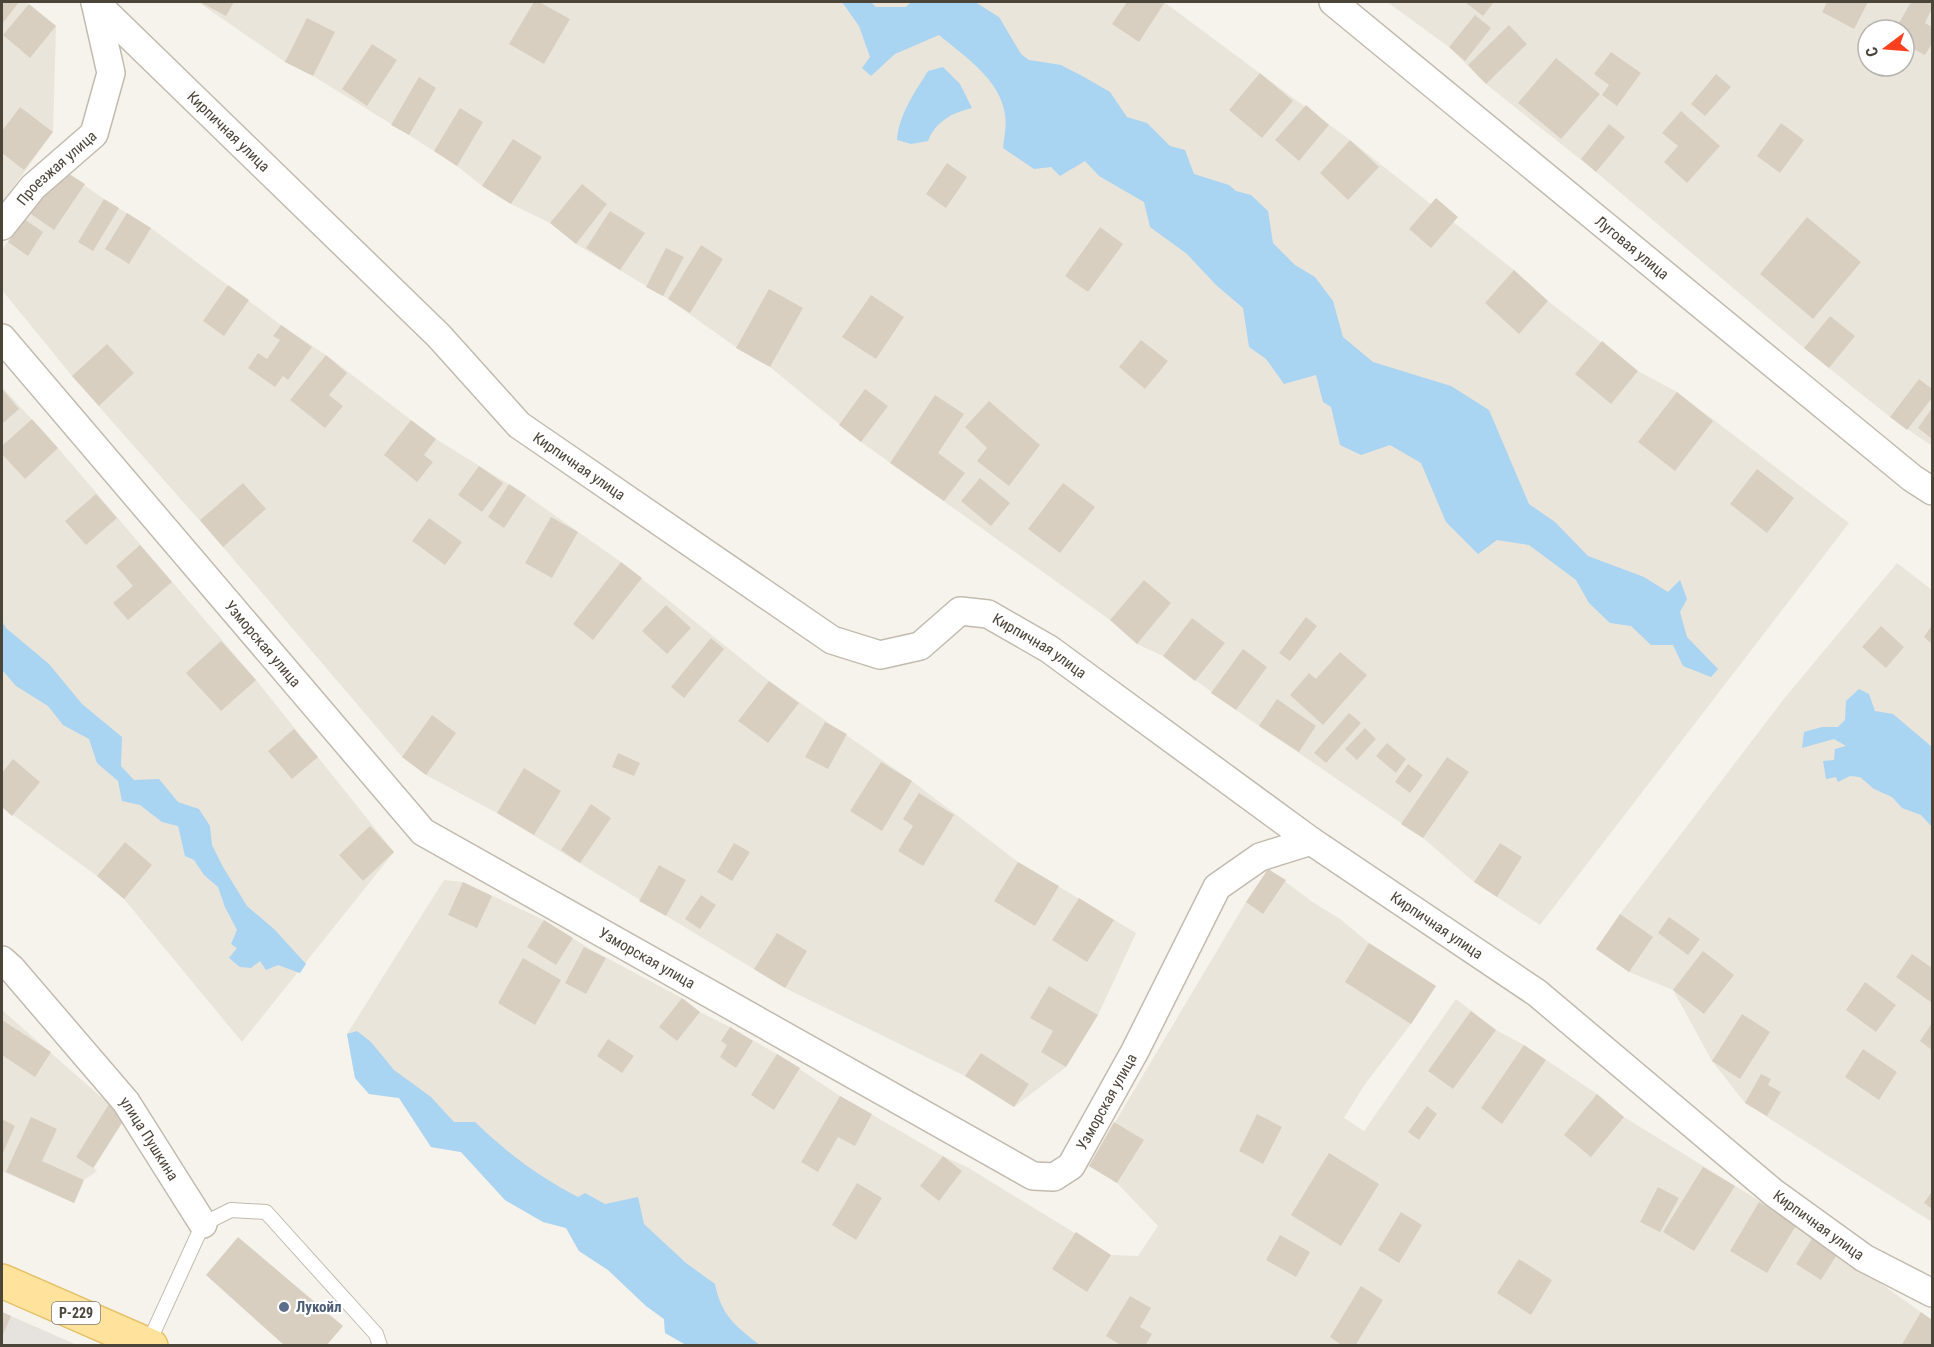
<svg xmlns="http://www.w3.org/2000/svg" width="1934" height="1347" font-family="'Roboto Condensed',sans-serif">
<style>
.residential{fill:#eae5da;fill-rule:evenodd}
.industrial{fill:#e6e2dd}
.water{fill:#a9d4f2}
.building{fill:#d8cfc1}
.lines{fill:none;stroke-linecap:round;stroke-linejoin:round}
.service-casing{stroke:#c2bbae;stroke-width:16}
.minor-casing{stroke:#c2bbae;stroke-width:30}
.primary-casing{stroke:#e6c16a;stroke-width:36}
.service{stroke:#fff;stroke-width:14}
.minor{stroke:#fff;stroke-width:27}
.primary{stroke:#ffe39c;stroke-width:33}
.service-dot{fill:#5c6f8a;stroke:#fff;stroke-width:2}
.labels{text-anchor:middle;stroke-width:4.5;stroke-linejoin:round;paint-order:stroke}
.shield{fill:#fff;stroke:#817c74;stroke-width:1.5}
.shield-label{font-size:14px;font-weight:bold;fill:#4b4439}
.street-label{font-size:15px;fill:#4b4439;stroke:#fff}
.service-label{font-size:15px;font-weight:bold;fill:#4e5e75;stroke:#fff;text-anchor:start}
</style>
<rect width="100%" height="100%" fill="#f6f3ec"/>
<!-- residential -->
<path class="residential" d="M2,2h23l31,24 -3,106 -51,71z
M198,2h966l186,138 164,130 34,31 90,70 39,21 172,131 -309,402 -66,-43 -51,-44 -187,-128 -73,-54 -26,-12 -27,-24 -249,-178 -91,-75 -30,-17 -72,-51 -92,-55 -26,-21 -39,-19 -29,-18 -25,-20 -48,-31 -96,-59 -28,-14z
M1387,2h545v444l-42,-29 -86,-69 -208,-176 -110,-88 -37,-37zM1868,30h36v36h-36z
M58,167l46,32 47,29 130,97 45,30 110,84 90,56 95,67 148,119 143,100 106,81 118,71 -38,82 -32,52 -52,40 -49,-31 -180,-88 -288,-175 -71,-38 -24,-18 -179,-210 -151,-171 -70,-86v-40z
M2,387l56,61 198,232 138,172 -152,190 -118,-143 -27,-23 -95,-69z
M1897,563l35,27v632l-187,-119 -33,-42 -39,-71 -44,-18 -33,-23 24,-35 163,-214z
M1268,869l46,34 26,16 29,24 67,43 -25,38 -46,60 -21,34 20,13 92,-132 40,31 28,15 73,49 27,23 173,107 135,96v25h-1246l-21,-12 -1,-14 -18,-13 -38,-36 -29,-19 -13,-23 -23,-6 -38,-22 -44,-48 -30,-5 -32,-49 -30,-4 -14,-16 -8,-44 97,-154 19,2 81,38 46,29 92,49 18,14 30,15 47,27 63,42 103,60 24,11 144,88 27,1 20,-30 -41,-43 -28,-17 157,-264z
M2,1010l107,94 18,11 -33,53 3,3 -13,9 -10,23 -72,-32z"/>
<!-- industrial -->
<path class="industrial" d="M2,1312l9,4 66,29h-75z"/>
<!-- water -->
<path class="water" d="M842,2h29l5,5h30l5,-5h64l24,15 22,37 8,6 32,5 23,12 26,15 17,25 20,6 23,23 15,4 9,24 35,11 7,6 15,4 17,16 5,32 22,22 20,12 18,24 10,36 30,25 78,24 38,24 40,94 26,18 33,34 56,21 24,15 12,-12 7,19 -7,13 7,25 31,32 -7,8 -28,-11 -10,-21h-22l-20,-19 -21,-3 -21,-20 -13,-23 -47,-35 -32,-5 -19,14 -32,-32 -25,-59 -31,-18 -29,10 -21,-10 -9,-38 -8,-5 -7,-27 -32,9 -18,-25 -17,-12 -6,-39 -27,-23 -29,-31 -37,-27 -6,-25 -45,-26 -14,-15 -25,15 -9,-9 -17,2 -31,-21c1,-11 4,-23 2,-33 -4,-35 -41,-59 -66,-80l-44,19 -24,22 -9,-8 8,-11 -11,-31z
M943,67l17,17 12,24c-20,5 -36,13 -44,33l-17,3 -14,-4c2,-26 18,-48 31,-69z
M2,621l4,7 43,36 33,40 40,33 -1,29 13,14 25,-1 19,23 21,7 11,17 2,19 11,22 24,39 27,23 32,35 -6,9 -22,-8 -12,5 -6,-9 -9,7 -11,-1 -11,-9 8,-10 -6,-4 6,-14 -12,-23 -7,-20 -14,-12 -10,-15 -9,-4 -7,-30 -16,-4 -22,-17 -18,-4 -4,-20 -21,-18 -8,-24 -26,-14 -15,-19 -32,-20 -13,-15z
M1859,689l10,5 6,17 18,3 39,33v80l-11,-12 -19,-7 -10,-11 -18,-8 -14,-12 -10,-1 -12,6 -2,-5 -10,2 -3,-18 11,-1 1,-11 11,-3 -12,-7 -32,9 2,-16 18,-5h16l7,-7 1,-19z
M357,1031l14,11 23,28 37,27 23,25h21c31,30 64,55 103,75l7,-4 20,11 33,-7 6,27 42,39 29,21c6,31 21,43 45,61h-74l-21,-12 -1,-14 -18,-13 -38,-36 -29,-19 -13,-23 -23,-6 -38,-22 -44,-48 -30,-5 -32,-49 -30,-4 -14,-16 -8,-44z"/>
<!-- building -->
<path class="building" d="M2,2h17l-17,22z
M200,2h34l-8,14z
M534,2h5l31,17 -26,45 -35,-20z
M1127,2h38l-26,40 -27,-18z
M1465,2h29l-11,14z
M1827,2h41l-14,27 -32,-17z
M1911,2h21v6l-7,15 7,4v16l-7,12 -21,-11v-14h-9z
M29,4l27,22 -26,32 -27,-23z
M1475,15l16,13 -26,33 -16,-14z
M307,18l28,14 -22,44 -28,-14z
M1509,25l18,19 -41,40 -18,-19z
M372,44l25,16 -30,46 -25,-17z
M1611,52l30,21 -24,33 -15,-11 7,-10 -15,-11z
M1556,58l44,36 -39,45 -43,-36z
M1260,73l33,28 -31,37 -33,-28z
M1716,74l15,13 -26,29 -14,-12z
M419,77l17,11 -27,47 -18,-10z
M1306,105l23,20 -30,36 -24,-21z
M20,107l33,25 -29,38 -22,-17v-22z
M460,108l23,14 -26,44 -23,-15z
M1681,111l39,35 -33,37 -23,-21 14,-16 -16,-13z
M1781,123l23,17 -24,33 -23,-17z
M1609,124l16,13 -29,35 -15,-13z
M513,139l29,18 -31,47 -29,-18z
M1350,140l29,27 -31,33 -28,-27z
M947,163l20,14 -21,31 -20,-14z
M58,167l27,17 -31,46 -26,-18z
M582,184l25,20 -31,40 -26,-21z
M1436,198l22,19 -27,31 -22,-19z
M104,199l15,9 -26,43 -15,-9z
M610,211l35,22 -25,37 -34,-22z
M127,213l24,15 -22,36 -24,-15z
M1807,217l54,45 -48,57 -53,-45z
M24,219l19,13 -15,24 -20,-14z
M1100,227l23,17 -35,48 -23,-16z
M701,245l22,14 -33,54 -22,-14z
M666,248l18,9 -21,39 -17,-9z
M1514,270l34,31 -29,33 -34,-31z
M228,285l21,15 -25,36 -21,-15z
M769,289l34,19 -33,59 -34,-19z
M871,295l33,22 -28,42 -34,-22z
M1830,316l25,20 -26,32 -25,-20z
M281,325l31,22 -24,33 -5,-4 -8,11 -27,-19 10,-15 9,6 13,-19 -7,-4z
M1141,340l27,21 -23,28 -26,-22z
M1602,341l36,30 -27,33 -36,-30z
M107,344l27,29 -35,33 -27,-30z
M326,355l21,18 -18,22 14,11 -18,22 -35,-28z
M1919,379l13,10v9l-25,32 -17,-13z
M2,389l17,20 -17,15z
M865,389l23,17 -27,36 -22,-17z
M1677,392l36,29 -38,50 -37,-29z
M935,395l29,19 -26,39 27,20 -21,28 -54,-38z
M989,401l51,44 -31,41 -32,-25 10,-13 -22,-21z
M1932,408v31l-14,-11z
M32,419l26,29 -33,31 -23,-25v-8z
M411,420l25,19 -12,16 9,7 -16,20 -33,-27z
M479,466l24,17 -21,29 -24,-17z
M1757,469l37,29 -27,35 -37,-29z
M980,478l30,25 -19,23 -30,-25z
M243,483l23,26 -43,38 -23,-27z
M1063,483l32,24 -35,46 -32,-24z
M509,484l17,11 -22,33 -16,-11z
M96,494l21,24 -31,27 -21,-24z
M551,517l27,15 -26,46 -27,-15z
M429,518l33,24 -17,23 -33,-24z
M140,545l32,37 -44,38 -15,-17 20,-17 -17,-20z
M621,562l21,16 -49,62 -20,-16z
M1144,580l27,23 -34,41 -27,-24z
M666,605l25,23 -24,26 -25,-23z
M1306,617l11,9 -27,35 -11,-8z
M1192,618l33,25 -30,38 -32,-25z
M1932,625v19l-8,-7z
M1881,626l23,21 -18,21 -24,-21z
M711,638l13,11 -40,49 -13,-11z
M221,641l35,39 -35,31 -35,-38z
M1243,649l24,18 -31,43 -25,-17z
M1340,652l27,23 -44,50 -33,-30 19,-22 7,6z
M769,681l30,22 -31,40 -30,-22z
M1277,699l39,27 -17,26 -40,-26z
M1349,713l12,10 -35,40 -12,-10z
M432,715l24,18 -30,42 -24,-18z
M825,722l22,12 -19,35 -23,-12z
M1365,728l11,11 -19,21 -12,-11z
M294,729l24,28 -26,22 -24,-28z
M1387,743l19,16 -10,14 -20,-17z
M618,753l22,10 -6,13 -22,-9z
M1447,757l22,15 -46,66 -22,-14z
M13,759l27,23 -28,34 -10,-9v-34z
M881,762l31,19 -30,50 -32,-20z
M1408,764l15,11 -13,18 -15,-11z
M524,768l37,23 -27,44 -37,-22z
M919,793l35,22 -31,51 -25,-15 15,-25 -10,-7z
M591,804l20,14 -31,45 -19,-13z
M370,826l24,26 -31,29 -24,-26z
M125,842l27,23 -28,34 -27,-23z
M734,843l16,9 -18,29 -15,-9z
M1500,843l22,14 -25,40 -23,-15z
M1018,862l41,24 -24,40 -41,-25z
M659,865l27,15 -20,36 -27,-15z
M1268,869l18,11 -23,34 -17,-12z
M463,882l29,14 -15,32 -29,-13z
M701,895l15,10 -16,24 -15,-10z
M1079,898l35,22 -27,42 -35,-22z
M1620,914l33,23 -24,35 -33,-23z
M1669,917l31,22 -12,16 -30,-22z
M544,920l29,18 -17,27 -29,-18z
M777,933l30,18 -22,37 -31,-19z
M1369,943l67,43 -25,38 -66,-42z
M584,947l22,11 -20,36 -21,-11z
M1703,951l31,24 -30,39 -31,-24z
M1912,954l20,14v35l-36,-26z
M523,958l38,22 -26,45 -37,-22z
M1865,982l31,23 -20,27 -30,-22z
M1049,986l49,29 -32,52 -25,-15 12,-21 -23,-13z
M682,998l18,14 -23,29 -18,-14z
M1471,1011l25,19 -43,59 -25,-18z
M1742,1014l28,18 -30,47 -28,-18z
M2,1020l49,32 -16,25 -33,-22z
M1932,1023v27l-12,-9z
M730,1027l23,14 -17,27 -16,-11 7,-12 -6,-4z
M608,1039l26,17 -12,17 -25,-17z
M1524,1045l22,15 -44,64 -21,-16z
M1863,1049l34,23 -18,28 -34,-23z
M981,1053l48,31 -15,23 -49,-31z
M777,1054l23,14 -26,42 -23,-15z
M1761,1074l10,5 -3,6 13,7 -14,24 -22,-13z
M1597,1094l27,23 -33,40 -27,-22z
M840,1096l32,18 -17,32 -17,-9 -20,35 -17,-10z
M109,1104l18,11 -34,53 -17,-11z
M1427,1106l10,8 -18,26 -11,-8z
M1257,1114l25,13 -19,37 -24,-13z
M31,1117l26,12 -15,32 42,19 -10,23 -68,-31z
M2,1119l13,7 -13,29z
M1114,1122l30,18 -27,43 -28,-17z
M1329,1153l50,31 -38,62 -50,-31z
M943,1156l19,15 -23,30 -19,-15z
M1703,1167l32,19 -41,65 -31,-19z
M857,1183l25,15 -26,42 -24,-15z
M1658,1187l21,11 -19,34 -20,-10z
M1932,1191v18l-8,-6z
M1759,1202l38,22 -30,49 -37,-22z
M1401,1212l21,13 -23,38 -21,-13z
M1076,1232l35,23 -24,37 -35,-23z
M1280,1235l30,17 -14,25 -30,-17z
M238,1237l105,89 -17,20h-41l-79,-71z
M1813,1237l25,16 -17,27 -25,-16z
M1519,1259l33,21 -21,35 -34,-22z
M1361,1286l22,14 -28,46h-12l-13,-9z
M1130,1296l21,12 -11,19 12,7 -7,12h-23l-16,-10z
M2,1312l9,4 -9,21z
M1921,1312l11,8v26h-31z"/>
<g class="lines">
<defs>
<path id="service" d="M148,1344l55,-120 28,-14 35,2 110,122 4,12"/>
<g id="minor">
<path id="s1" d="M95,2l344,334 80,89 313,215 48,15 40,-9 40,-35 28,3 61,35 262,192 226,152 237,200 90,65 68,35"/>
<path id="s2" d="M1333,2l579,476 20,13"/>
<path id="s3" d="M2,226l31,-39 61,-53 17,-61 -16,-71"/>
<path id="s4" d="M2,338l421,494 610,344 21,1 17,-11 64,-115 82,-164 43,-30 51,-16"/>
<path id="s5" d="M2,960l10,9 114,133 77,122"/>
</g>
<path id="primary" d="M2,1281l149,65"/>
</defs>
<!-- service casing -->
<use href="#service" class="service-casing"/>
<!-- minor casing -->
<use href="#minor" class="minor-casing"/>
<!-- primary casing -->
<use href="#primary" class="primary-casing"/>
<!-- service -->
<use href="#service" class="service"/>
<!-- minor -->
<use href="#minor" class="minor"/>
<!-- primary -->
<use href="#primary" class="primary"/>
</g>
<!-- markers -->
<circle class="service-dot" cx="284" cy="1307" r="6"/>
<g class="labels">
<!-- shield labels -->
<rect class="shield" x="52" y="1302" width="48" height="22" rx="4.5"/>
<g class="shield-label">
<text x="76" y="1318">Р-229</text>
</g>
<!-- street labels -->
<g class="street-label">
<text dy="5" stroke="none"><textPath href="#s1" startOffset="186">Кирпичная улица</textPath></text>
<text dy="5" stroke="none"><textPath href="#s3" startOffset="80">Проезжая улица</textPath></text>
<text dy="5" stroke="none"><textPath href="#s2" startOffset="387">Луговая улица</textPath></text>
<text dy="5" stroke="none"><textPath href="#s1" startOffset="672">Кирпичная улица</textPath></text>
<text dy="5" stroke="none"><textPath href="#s4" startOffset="402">Узморская улица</textPath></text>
<text dy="5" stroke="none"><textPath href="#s1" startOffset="1212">Кирпичная улица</textPath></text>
<text dy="5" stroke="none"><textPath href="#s1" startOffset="1698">Кирпичная улица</textPath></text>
<text dy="5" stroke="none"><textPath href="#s4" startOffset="906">Узморская улица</textPath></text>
<text dy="5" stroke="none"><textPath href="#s4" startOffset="1464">Узморская улица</textPath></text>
<text dy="5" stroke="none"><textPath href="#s5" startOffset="232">улица Пушкина</textPath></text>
<text dy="5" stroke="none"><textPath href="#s1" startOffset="2184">Кирпичная улица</textPath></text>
</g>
<!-- service labels -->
<g class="service-label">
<text x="296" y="1312">Лукойл</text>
</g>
</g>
<!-- border -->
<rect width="1934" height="1347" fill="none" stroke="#4b4439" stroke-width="6"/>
<!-- north arrow -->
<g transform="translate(1886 48) rotate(254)"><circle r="28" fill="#ffffff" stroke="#b7b4b0" stroke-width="1.5"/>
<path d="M0-4.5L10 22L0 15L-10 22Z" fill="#fc3f1d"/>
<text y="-9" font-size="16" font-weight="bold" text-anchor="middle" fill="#4b4439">С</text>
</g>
</svg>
